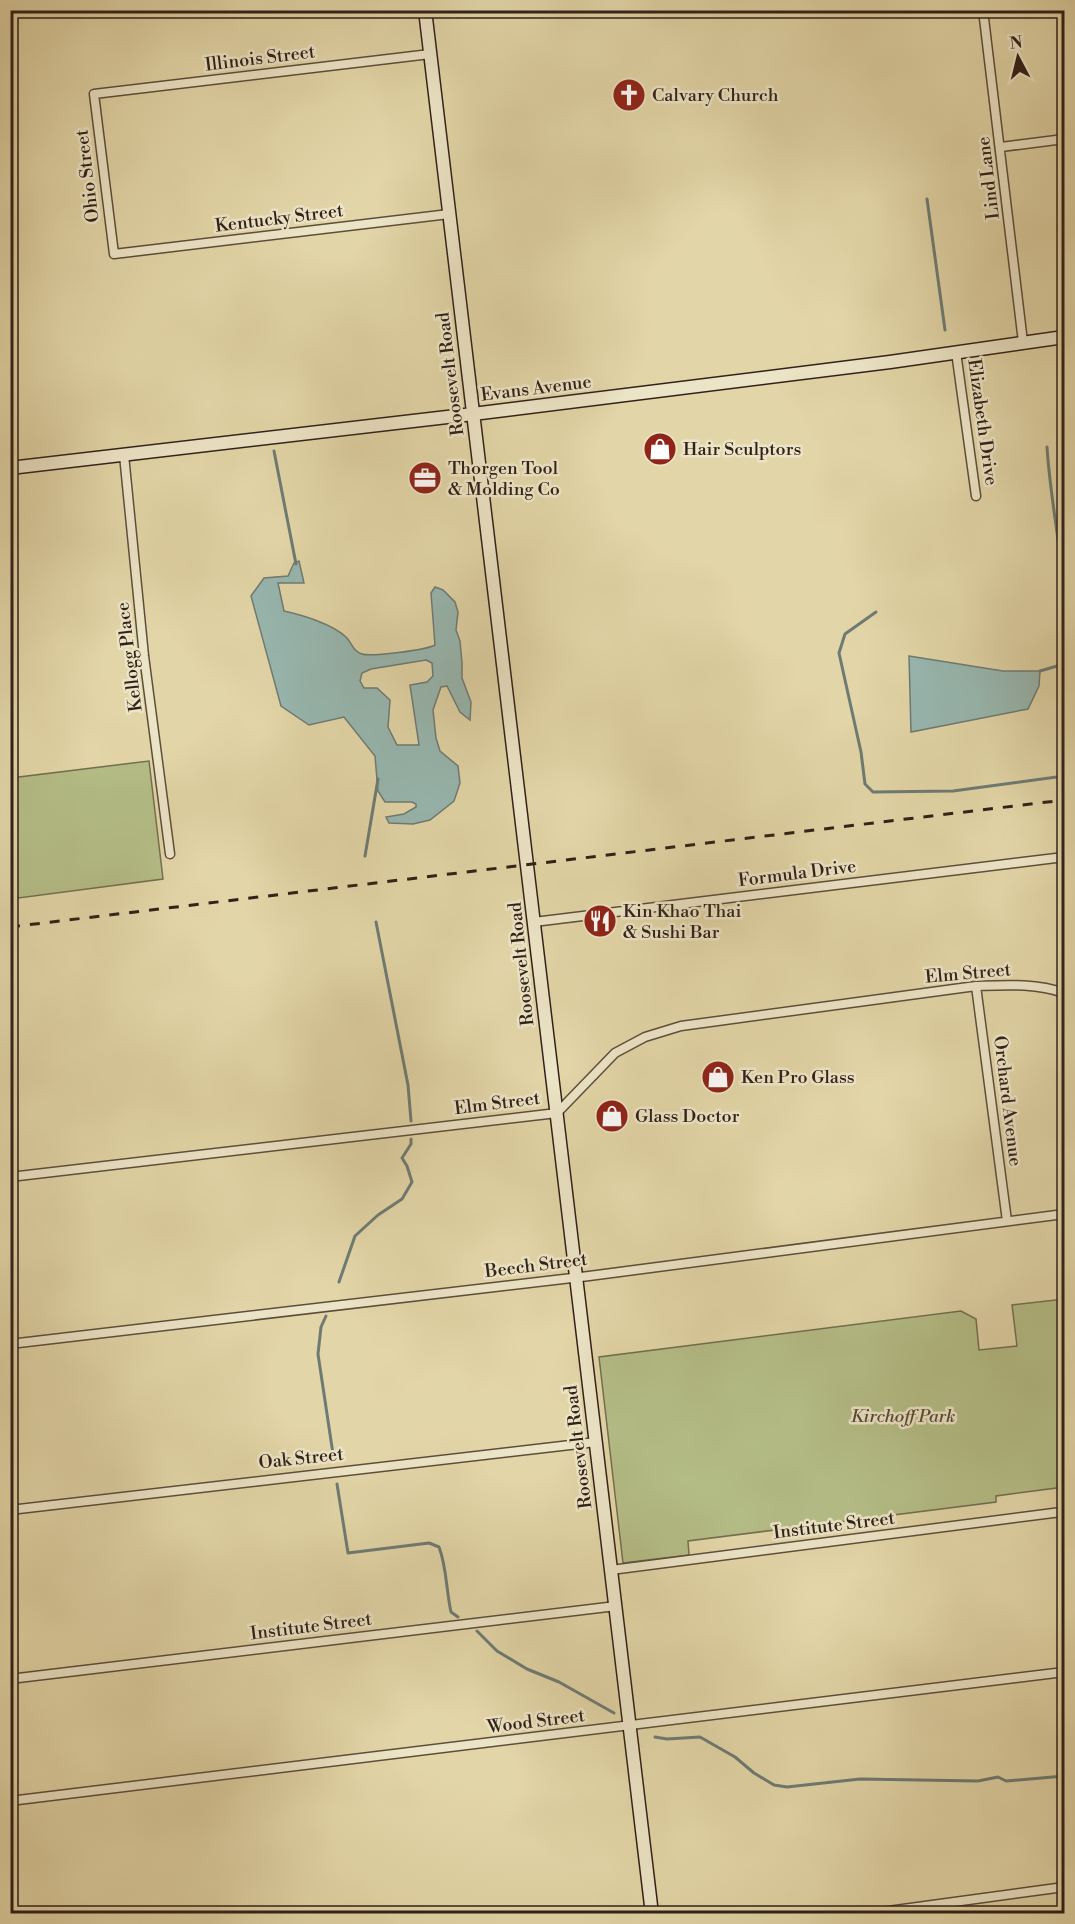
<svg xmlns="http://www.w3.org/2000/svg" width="1075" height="1924" font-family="'Libre Bodoni',serif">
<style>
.green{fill:#b4bd86;stroke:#726f50;stroke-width:1.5}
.water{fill:#97b7b0;stroke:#6e7b74;stroke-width:1.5;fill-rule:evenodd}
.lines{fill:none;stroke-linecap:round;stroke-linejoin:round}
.stream{stroke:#6e7b74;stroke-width:3}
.street-casing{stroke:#5d4e3c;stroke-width:11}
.secondary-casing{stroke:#312119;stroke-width:15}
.street{stroke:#ece4c6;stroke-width:8}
.secondary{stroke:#ece4c6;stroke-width:12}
.rail{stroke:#312119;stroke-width:3;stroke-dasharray:10 10;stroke-linecap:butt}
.labels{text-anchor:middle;stroke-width:5;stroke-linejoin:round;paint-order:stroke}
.street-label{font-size:18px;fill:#312119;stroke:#ece4c6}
.poi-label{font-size:18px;fill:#312119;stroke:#ece4c6;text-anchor:start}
.park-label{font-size:18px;font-style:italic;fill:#524834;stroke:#ece4c6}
</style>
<rect width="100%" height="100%" fill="#e2d5a7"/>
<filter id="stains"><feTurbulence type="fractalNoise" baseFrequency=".00333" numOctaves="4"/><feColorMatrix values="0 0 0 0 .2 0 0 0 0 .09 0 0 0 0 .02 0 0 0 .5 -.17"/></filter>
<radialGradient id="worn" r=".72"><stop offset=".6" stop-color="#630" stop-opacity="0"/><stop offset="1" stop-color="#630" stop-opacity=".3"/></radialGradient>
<!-- green -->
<path class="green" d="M149,761l14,118 -152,20v-121z
M1064,1299v188l-68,9v6l-308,39 1,14 -66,8 -24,-206 362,-46 15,8 3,31 38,-4 -5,-41z"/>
<!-- water -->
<path class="water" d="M299,561l5,22h-26l6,28c18,4 49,13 63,27 5,6 7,14 15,16 9,3 64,-4 73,-9l-4,-52 4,-6 8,3 12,12 3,10 -2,18 4,11 2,22v15l9,24 -1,18 -10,-8 -13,-26 -6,1 -8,23 3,28 4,13 18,15 2,17 -6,18 -24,19 -17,4 -24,-1 -3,-6 18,-3 12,-7v-3l-4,-2h-27l-7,-11 -3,-35 -31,-39 -35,8 -28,-19 -30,-110 13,-18 24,-2 6,-13zM426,660l6,3 1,13 -6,6 -17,3 9,60h-22l-9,-18 2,-27 -13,-12h-13l-4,-7 2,-8 9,-4z
M909,656l94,15h37l-1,15 -11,23 -117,23z"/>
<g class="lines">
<!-- stream -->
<path class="stream" d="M927,199l18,131
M1047,447c3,50 14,99 17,150
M274,451l22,113
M876,612l-31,22 -6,19 22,99 4,32 8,8 80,-1 111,-15
M1040,671l17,-5 7,-9
M365,856l13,-77
M376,922l32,163 3,36
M339,1282l16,-46 23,-21 24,-16 10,-17 -5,-16 -5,-8 9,-14v-5
M326,1316l-5,11 -3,27 15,100
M337,1484l11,69 81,-10 10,4c8,21 7,43 12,65l7,5
M477,1631l20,20 30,18 32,13 55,31
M655,1737l12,2 33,-2 35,20 19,16 20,12 13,2 73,-8 118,2 20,-4 8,4 58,-5"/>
<defs>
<path id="street" d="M983,10l40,332
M430,54l-336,40 20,160 335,-40
M1001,147l63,-8
M956,352l20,144
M124,455l20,201 26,198
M534,922l530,-65
M976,986l31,235
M10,1177l547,-64 58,-60 30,-16 36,-11 295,-40c30,-1 60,-3 88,7
M10,1344l579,-68 475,-62
M10,1510l586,-68
M611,1570l450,-58
M10,1679l606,-73
M10,1801l1054,-129
M866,1914l198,-27"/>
<path id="secondary" d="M425,10l227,1904
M10,468l463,-54 417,-52 174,-25"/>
</defs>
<!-- street casing -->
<use href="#street" class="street-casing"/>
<!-- secondary casing -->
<use href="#secondary" class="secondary-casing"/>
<!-- street -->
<use href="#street" class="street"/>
<!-- secondary -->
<use href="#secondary" class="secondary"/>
<!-- rail -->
<path class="rail" d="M10,927l1054,-127"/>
</g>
<!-- icons -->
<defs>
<symbol id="church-disc" viewBox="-11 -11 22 22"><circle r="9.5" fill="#8f2418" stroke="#ece4c6"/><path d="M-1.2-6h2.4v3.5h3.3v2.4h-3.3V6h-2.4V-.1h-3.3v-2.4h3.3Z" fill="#fff"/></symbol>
<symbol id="shop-disc" viewBox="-11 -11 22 22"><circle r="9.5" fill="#8f2418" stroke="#ece4c6"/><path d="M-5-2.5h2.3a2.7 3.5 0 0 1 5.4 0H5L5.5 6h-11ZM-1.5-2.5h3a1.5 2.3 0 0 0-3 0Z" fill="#fff"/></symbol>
<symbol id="office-disc" viewBox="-11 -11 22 22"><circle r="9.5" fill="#8f2418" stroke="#ece4c6"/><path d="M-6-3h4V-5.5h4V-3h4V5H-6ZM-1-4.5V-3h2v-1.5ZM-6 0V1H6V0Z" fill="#fff"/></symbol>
<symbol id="restaurant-disc" viewBox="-11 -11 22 22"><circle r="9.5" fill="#8f2418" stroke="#ece4c6"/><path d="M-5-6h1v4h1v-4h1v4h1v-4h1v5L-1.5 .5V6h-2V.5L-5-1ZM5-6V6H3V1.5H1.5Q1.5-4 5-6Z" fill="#fff"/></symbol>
</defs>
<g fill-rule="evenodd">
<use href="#church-disc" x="610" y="76" width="38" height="38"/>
<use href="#shop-disc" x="641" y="430" width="38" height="38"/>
<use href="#office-disc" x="406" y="459" width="38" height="38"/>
<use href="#restaurant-disc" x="581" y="902" width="38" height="38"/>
<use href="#shop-disc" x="699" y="1058" width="38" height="38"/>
<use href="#shop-disc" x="593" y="1097" width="38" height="38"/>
</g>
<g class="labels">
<!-- street labels -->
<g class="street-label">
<text transform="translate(260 58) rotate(-7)" y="6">Illinois Street</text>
<text transform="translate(87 176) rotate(-97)" y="6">Ohio Street</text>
<text transform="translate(988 178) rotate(-97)" y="6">Lind Lane</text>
<text transform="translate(279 218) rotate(-7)" y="6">Kentucky Street</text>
<text transform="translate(450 374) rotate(-97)" y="6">Roosevelt Road</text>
<text transform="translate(536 388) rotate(-7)" y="6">Evans Avenue</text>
<text transform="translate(983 422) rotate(82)" y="6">Elizabeth Drive</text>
<text transform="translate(129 657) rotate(-97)" y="6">Kellogg Place</text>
<text transform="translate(797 873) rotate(-7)" y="6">Formula Drive</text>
<text transform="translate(521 964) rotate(-96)" y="6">Roosevelt Road</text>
<text transform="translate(968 973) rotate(-5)" y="6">Elm Street</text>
<text transform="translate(1008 1101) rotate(83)" y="6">Orchard Avenue</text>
<text transform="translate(497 1103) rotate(-7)" y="6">Elm Street</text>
<text transform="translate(536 1265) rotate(-7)" y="6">Beech Street</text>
<text transform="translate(578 1447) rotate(-97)" y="6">Roosevelt Road</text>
<text transform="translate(301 1458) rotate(-6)" y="6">Oak Street</text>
<text transform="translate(834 1525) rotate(-7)" y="6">Institute Street</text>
<text transform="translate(311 1626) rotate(-7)" y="6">Institute Street</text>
<text transform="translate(536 1721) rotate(-7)" y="6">Wood Street</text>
</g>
<!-- poi labels -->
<g class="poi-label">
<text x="652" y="101">Calvary Church</text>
<text x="683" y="455">Hair Sculptors</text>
<text x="448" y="474">Thorgen Tool<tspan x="448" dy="21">&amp; Molding Co</tspan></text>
<text x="623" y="917">Kin Khao Thai<tspan x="623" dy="21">&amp; Sushi Bar</tspan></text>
<text x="741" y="1083">Ken Pro Glass</text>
<text x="635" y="1122">Glass Doctor</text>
</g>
<!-- park labels -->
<g class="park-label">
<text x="903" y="1422">Kirchoff Park</text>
</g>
</g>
<!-- margin -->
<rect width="1075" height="1924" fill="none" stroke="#e2d5a7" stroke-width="36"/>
<rect x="12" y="12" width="1051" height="1900" fill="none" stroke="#312119" stroke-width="3"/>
<rect x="18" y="18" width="1039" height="1888" fill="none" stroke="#312119" stroke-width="1.5"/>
<!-- north arrow -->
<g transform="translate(1018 57) rotate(353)" stroke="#ece4c6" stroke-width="4.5" paint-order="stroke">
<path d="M0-4.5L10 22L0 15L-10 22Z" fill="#312119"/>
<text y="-9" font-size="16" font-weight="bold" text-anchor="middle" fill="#312119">N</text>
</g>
<rect width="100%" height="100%" filter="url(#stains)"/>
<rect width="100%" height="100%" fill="url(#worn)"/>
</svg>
